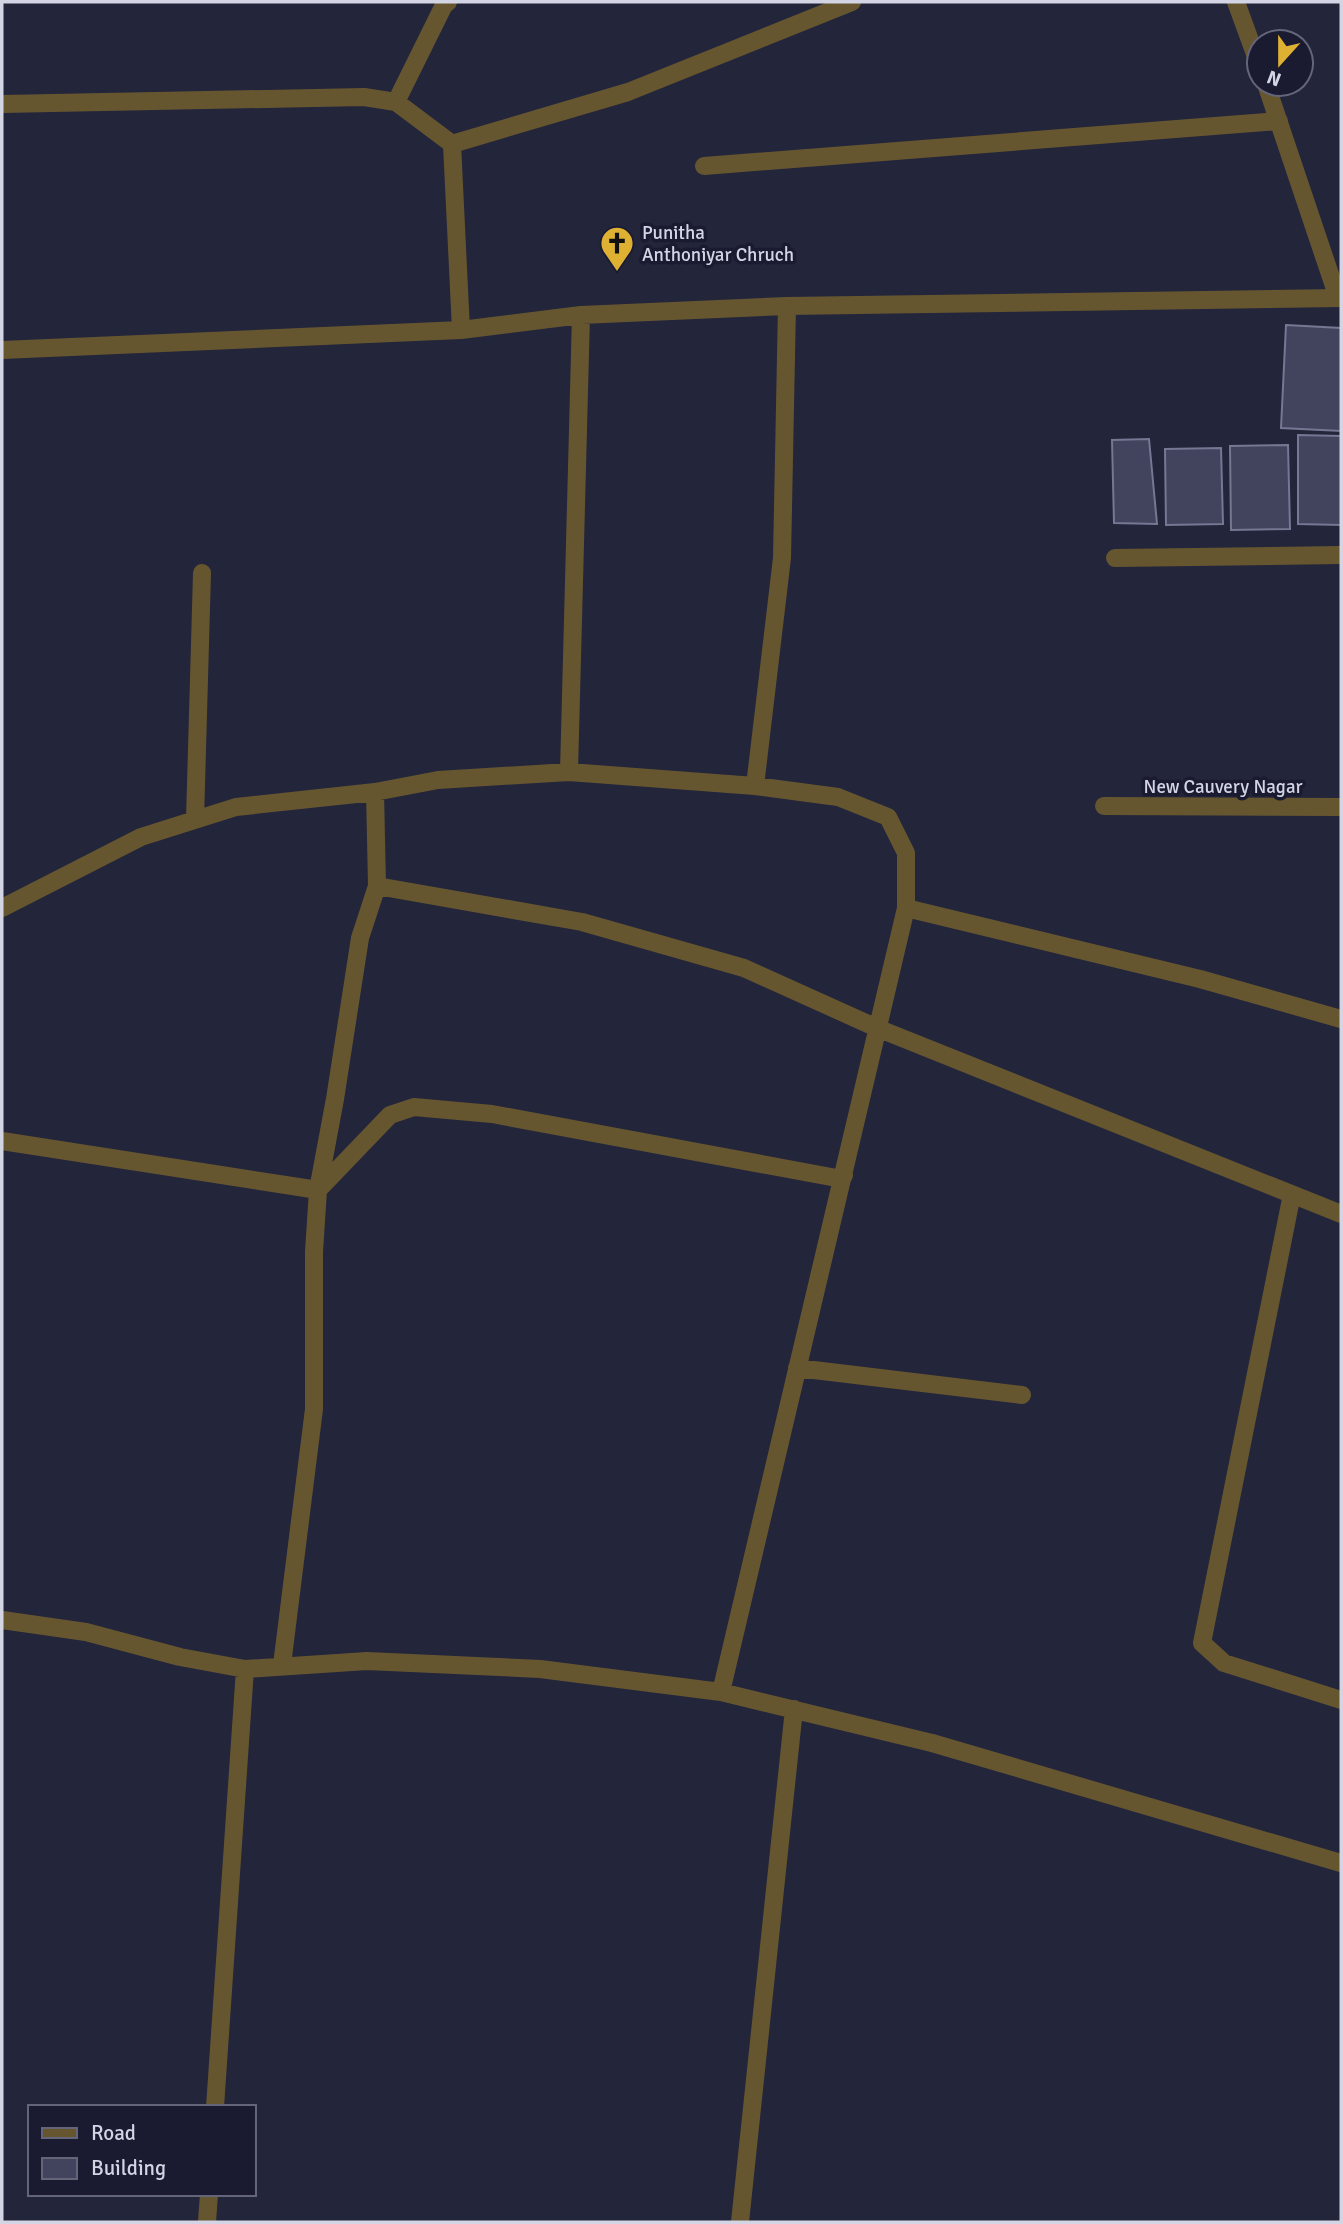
<svg xmlns="http://www.w3.org/2000/svg" width="1343" height="2224" font-family="Signika,sans-serif">
<style>
.building{fill:#42445d;stroke:#757793;stroke-width:2}
.lines{fill:none;stroke-linecap:round;stroke-linejoin:round}
.minor{stroke:#665630;stroke-width:18}
.labels{text-anchor:middle;stroke-width:7;stroke-linejoin:round;paint-order:stroke}
.poi-label{font-size:19px;fill:#d3d5e4;stroke:#1a1b31;text-anchor:start}
.street-label{font-size:19px;fill:#d3d5e4;stroke:#1a1b31}
</style>
<rect width="100%" height="100%" fill="#23253b"/>
<!-- building -->
<path class="building" d="M1286,325l55,3v103l-60,-3z
M1298,435l43,1v89l-43,-1z
M1149,439l8,85 -43,-1 -2,-83z
M1288,445l2,84 -59,1 -1,-84z
M1221,448l2,76 -57,1 -1,-76z"/>
<g class="lines">
<!-- minor -->
<path class="minor" d="M1236,2l23,63
M1266,84l72,214
M396,102l48,-97 4,-3
M2,104l362,-7 32,5 56,42 9,186
M452,144l176,-52 224,-90
M704,166l575,-45
M2,350l459,-20 120,-15 206,-9 554,-8
M1115,558l226,-3
M569,772l12,-457
M755,786l27,-228 5,-252
M1104,806l237,1
M195,820l7,-247
M377,886l205,36 162,46 133,60 464,186
M2,908l139,-71 95,-30 139,-15 63,-12 131,-8 186,14 83,11 50,20 18,36v55l-185,784
M906,908l294,71 141,40
M2,1141l316,49 -4,62v157l-32,256
M318,1190l72,-75 24,-8 78,7 350,65 2,-4
M318,1190l17,-91 25,-161 17,-52 -2,-94
M1292,1194l-90,449 22,20 117,37
M797,1368l225,27
M2,1620l84,12 94,25 65,12 122,-8 173,8 181,23 211,51 409,120
M215,2107l30,-438
M207,2222l2,-28
M740,2222l54,-513"/>
</g>
<!-- icons -->
<defs>
<symbol id="church-pin" viewBox="-11 -11 22 30"><path d="M0 17L-7.5 6A9.5 9.5 0 1 1 7.5 6Z" fill="#deb133" stroke="#1a1b31"/><path d="M-1.2-6h2.4v3.5h3.3v2.4h-3.3V6h-2.4V-.1h-3.3v-2.4h3.3Z" fill="#111"/></symbol>
</defs>
<g fill-rule="evenodd">
<use href="#church-pin" x="598" y="224" width="38" height="52"/>
</g>
<g class="labels">
<!-- poi labels -->
<g class="poi-label">
<text x="642" y="239">Punitha<tspan x="642" dy="22">Anthoniyar Chruch</tspan></text>
</g>
<!-- street labels -->
<g class="street-label">
<text x="1223" y="793">New Cauvery Nagar</text>
</g>
</g>
<!-- border -->
<rect width="1343" height="2224" fill="none" stroke="#d3d5e4" stroke-width="7"/>
<!-- legend -->
<rect x="28" y="2105" width="228" height="91" fill="#1a1b31" stroke="#646579" stroke-width="2"/>
<rect x="42" y="2128" width="35" height="10" fill="#665630" stroke="#646579" stroke-width="2"/>
<text x="91" y="2140" font-size="21" fill="#d3d5e4">Road</text>
<rect x="42" y="2158" width="35" height="21" fill="#42445d" stroke="#646579" stroke-width="2"/>
<text x="91" y="2175" font-size="21" fill="#d3d5e4">Building</text>
<!-- north arrow -->
<g transform="translate(1280 63) rotate(201)"><circle r="33" fill="#1a1b31" stroke="#646579" stroke-width="2"/>
<path d="M0-5L12 26L0 18L-12 26Z" fill="#deb133"/>
<text y="-10" font-size="19" font-weight="bold" text-anchor="middle" fill="#d3d5e4">N</text>
</g>
</svg>
